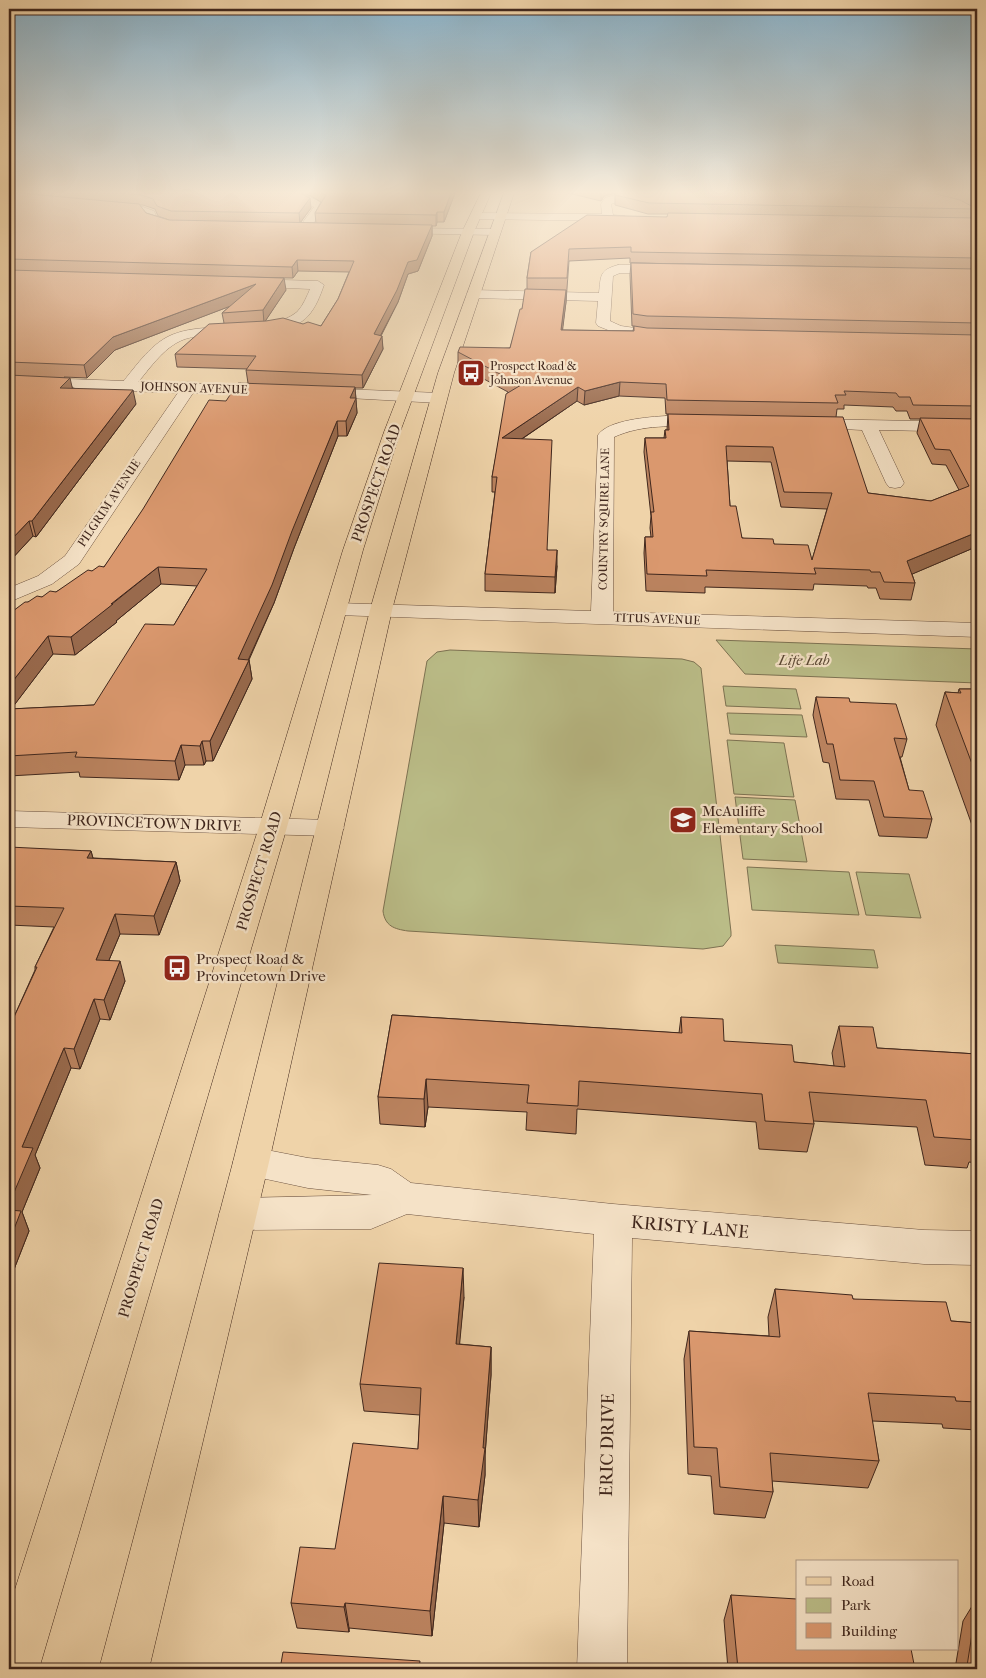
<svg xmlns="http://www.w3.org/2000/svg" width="986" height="1678" font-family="'IM FELL French Canon',serif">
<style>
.green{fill:#babc87;stroke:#7d7252}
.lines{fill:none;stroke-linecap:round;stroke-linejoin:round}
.minor-casing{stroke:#6c5240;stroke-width:1}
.tertiary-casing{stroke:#6c5240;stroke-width:1}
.primary-casing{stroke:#40271d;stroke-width:1}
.minor{fill:#f5e2c7;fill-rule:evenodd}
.tertiary{fill:#f5e2c7;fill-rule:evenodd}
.primary{fill:#efd3a9;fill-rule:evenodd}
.wall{fill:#bb835f;stroke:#40271d;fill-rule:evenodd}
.shaded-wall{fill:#996a4d;stroke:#40271d}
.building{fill:#da986e;stroke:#40271d;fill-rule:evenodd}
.labels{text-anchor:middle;stroke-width:4.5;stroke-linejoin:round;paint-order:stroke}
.far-poi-label{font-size:12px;fill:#40271d;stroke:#f5e2c7;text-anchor:start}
.far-street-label{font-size:12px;fill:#40271d;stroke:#f5e2c7}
.street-label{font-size:15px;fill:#40271d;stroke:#f5e2c7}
.park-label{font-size:15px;font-style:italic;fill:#584532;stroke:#f5e2c7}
.poi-label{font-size:15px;fill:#40271d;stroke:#f5e2c7;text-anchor:start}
.near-street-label{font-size:18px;fill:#40271d;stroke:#f5e2c7}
</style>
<rect width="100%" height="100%" fill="#efd3a9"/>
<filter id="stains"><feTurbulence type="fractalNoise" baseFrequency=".004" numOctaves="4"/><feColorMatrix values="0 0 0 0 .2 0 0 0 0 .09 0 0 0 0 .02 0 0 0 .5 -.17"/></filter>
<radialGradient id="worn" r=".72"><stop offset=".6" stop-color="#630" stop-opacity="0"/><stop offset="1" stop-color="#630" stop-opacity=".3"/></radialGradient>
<!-- green -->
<path class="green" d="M716,640l261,9v34l-232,-9z
M450,650l232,9 12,3 7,6 30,264v4l-8,10 -20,3 -295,-18c-14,-2 -23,-5 -25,-20l44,-250 10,-9z
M723,686l73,3 5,20 -75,-3z
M727,713l75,2 5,22 -77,-3z
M727,740l57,3 10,54 -60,-3z
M735,797l60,3 12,62 -64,-3z
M747,867l102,5 10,43 -107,-5z
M856,872l53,2 12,44 -55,-3z
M775,945l99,5 4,18 -100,-5z"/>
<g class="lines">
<defs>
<path id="minor" d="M281,193c15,0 34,2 44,14l-17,24 -4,1 -6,-3 16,-22z
M623,193h17l-1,2 -28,9 2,11 12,1 2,2 -6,3 -146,-2 -5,-3 5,-3 127,1 -1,-10 4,-6z
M906,193c24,0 50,6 71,18v7l-18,-9 -52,-14z
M107,203l36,4 11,4 3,7c10,5 23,1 31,8 -9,8 -30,1 -40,-4l-3,-7 -4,-2 -38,-5 -1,-2z
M395,228l100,1 6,3 -6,3 -104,-2 -2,-2z
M618,265h50l6,4 -6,4h-48l-7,3 -3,45 11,5 42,6 2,3 -2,3 -5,1 -40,-5 -20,-8 -2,-3 2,-22 -125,-3 -7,-4 7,-4 126,3c2,-17 0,-23 19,-28z
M248,279l70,2 6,4c-4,11 -8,22 -16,31 -25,27 -90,12 -123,23 -23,8 -37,33 -53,50h-10l-3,-3 3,-3c15,-18 30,-41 52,-49 36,-14 93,2 123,-22 6,-6 10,-16 13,-23l-67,-3 -1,-3 1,-3z
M189,382l5,2 3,3 -118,177 -27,20 -43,18v-14l29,-12 27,-20 119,-172z
M666,416l38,1 6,2 2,3 -2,3 -6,2c-31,-1 -61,-3 -90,10l-1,175 364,11v14l-640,-22 -8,-1 -3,-5 3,-5 8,-1 254,8 7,-176c10,-15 51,-18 68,-19z
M807,419l170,3v10l-98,-2 25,53 -3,4 -6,1 -6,-1 -3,-4 -24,-53 -61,-3 -2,-3 2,-3z
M9,811l321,9 10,2 4,6 -4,6 -10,2 -321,-9z
M251,1147l57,11 70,7 13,4 20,14 202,21 311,26 53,1v34l-53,-1 -292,-26 -5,431h-50l17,-435 -187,-20 -36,15 -133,1 -13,-5 -6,-11 6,-11 13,-5 134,-3 -64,-7 -70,-15 -5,-11 5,-11z"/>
<path id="tertiary" d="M9,377l263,9 6,2 2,3 -2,3 -6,2 -263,-9z
M318,388l121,5 6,2 2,3 -2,3 -6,2 -127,-7 -2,-3 2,-3z"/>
<path id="primary" d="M481,193h10l-17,39 -74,200 -37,118 -76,277 -248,842h-30v-61l250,-781 84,-277 41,-118 78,-200z
M504,193h10l-60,180 -62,237 -123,552 -120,507h-50l134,-507 137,-552 68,-237z"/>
</defs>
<!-- minor casing -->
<use href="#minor" class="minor-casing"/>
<!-- tertiary casing -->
<use href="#tertiary" class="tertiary-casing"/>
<!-- primary casing -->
<use href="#primary" class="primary-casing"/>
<!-- minor -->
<use href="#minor" class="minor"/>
<!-- tertiary -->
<use href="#tertiary" class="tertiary"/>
<!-- primary -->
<use href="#primary" class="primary"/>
</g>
<!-- wall -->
<path class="wall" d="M9,193h446l-11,29h-7l-1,4h-4v10l-14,35 -10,3 -10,28 -17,34 2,13 -20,39h-8l2,25 -10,23h-9l-44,112 -20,55 -25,57 3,19 -39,82h-7l-2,4h-19l-6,15 -99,-3 -1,-5 -70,4v-162l19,-12 28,-10 36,-21 12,-4 122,-166 22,-18 -2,-13 2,-1 -71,-2 -2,-13 49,-31 -2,-10 8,-7 -115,44 -28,28 -23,-1 9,11 63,16 -100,133 -3,-1 -24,26zM301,193l10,3 10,6 -6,11 1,10h-16l11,-15zM139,205h4l12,4 3,7 11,4 -23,-7zM298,271l51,1 -11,27 -17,27 -56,-5 21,-31 -51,-13 58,1zM161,584l36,2 -23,39 -80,80 -83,4 42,-55 22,1 42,-33 -1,-1z
M568,193h48l-12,3 -3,5z
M615,193h362v16l-2,9h2v327h-5l-1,4 -59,25 3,9 -4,17 -31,-1 -4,-11h-8l-1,-2 -53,-2 -1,6 -108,-3v6l-59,-2 -2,-38 1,-16h6l-1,-9 1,-12 -7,-64 1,-14h19l1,-8h2l1,-16h-2l-1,-16 -46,-2 -35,9 -7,-4 -55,38 25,111 10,16 -2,27 -70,-2v-17l10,-82h-3v-15l16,-85 -50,-27v-13l52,-4 12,-39 5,-20v-11l4,-26 136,-35 1,-3h-20l-33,-9zM630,258v5l265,5 -264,-5 -1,12 2,51h2l-1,5 -71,-1 4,-28 3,-41zM844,405l49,2 3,4h11l3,8h10l-3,14 15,31 14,1 13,25 -28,11 -63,-8 -32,-76 1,-8h7zM727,461l44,1 10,45 46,2 -15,51 -38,-16 -32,-6 -12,-32z
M959,689h18v150l-41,-114 9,-33 13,1z
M816,697l34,5 57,37 -5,18h-2l9,33 23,29 -5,19 -48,-2 -10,-36 -33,-1 -7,-36 -6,-1 -10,-47z
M9,848l82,3 2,7 83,4 4,19 -21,54 -39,-1 -11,26 16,21 -15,39 -10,-1 -20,50 -9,-1 -36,87 5,13 -18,44 7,19 -18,46h-2v-249l26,-58v-3l19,-40 -45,-2z
M392,1015l287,18 2,-16 43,24 70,21 40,4 -2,-13 7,-27 38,22 100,6v109l-8,-1 -2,6 -42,-3 -8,-38 -104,-6 1,3 -7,28 -48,-3 -3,-27 -179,-13 -1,25 -50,-4 1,-18 -99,-5 -3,20 -45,-3 -2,-27z
M775,1289l78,10 98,22 26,2v107l-34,-2 -1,-4 -70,-3 7,40 -11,27 -96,-7 1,11 -8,26 -51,-4 -3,-38 -23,-2 -4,-115 5,-28 80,5 -1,-19z
M464,1297l-5,47 32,3v28l-6,80v20l-6,52 -35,-4 -12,113 -83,-8v4l-52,-4 -6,-25 127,-154 2,-34 -56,-4 -4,-27z
M731,1595l184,74h-187l-4,-49z
M977,1598v71h-22l8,-48z"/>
<!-- shaded-wall -->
<path class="shaded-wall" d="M451,193h4l-11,29v-10z
M601,193h15l-12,3 -3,5z
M310,198l1,10 -11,15 -1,-10z
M437,212v10l-1,4v-11z
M432,225v11l-14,35 -10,3 -10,28 -23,44 -1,-12 34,-72z
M297,260l1,11 -5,7 -1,-11z
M284,278l2,12 -22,33 -1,-13z
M256,284l1,12 -142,54 -28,28 -3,-13 29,-28z
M566,290v12l-5,41v-13z
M382,336l1,13 -20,39 -1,-13z
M70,378l3,13 -13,-3z
M620,382l-1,14 -35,9 1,-14z
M355,387l2,26 -10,23 -1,-15 4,-23z
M578,387l-1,14 -76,52 1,-15z
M133,390l3,14 -100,133 -4,-16z
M337,421l1,15 -44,112 -20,55 -34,75 -2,-19z
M29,521l4,15 -24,26v-20z
M975,533l-4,16 -68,29 4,-17z
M557,550v16l-2,27v-16z
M158,567l3,17 -45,37 1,1 -42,33 -4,-18z
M48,636l5,18 -44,58v-26z
M249,660l3,19 -39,82 -3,-20z
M202,741l4,20 -2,4 -4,-19z
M181,745l4,20 -6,15 -4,-19z
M91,851l5,19 -9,-12z
M176,862l4,19 -21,54 -5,-19z
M115,914l5,20 -19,45 -5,-19z
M120,961l5,20 -15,39 -6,-20z
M94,999l6,20 -20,50 -6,-20z
M64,1048l7,20 -36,87 5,13 -18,44 7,19 -18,46 -2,-6v-67l13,-57z
M426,1079l2,28 -3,20 -1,-28z
M463,1268l1,29 -7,75 -1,-28z
M491,1347v28l-6,80v20l-6,52 -1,-27z
M443,1496l1,27 -12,113 -2,-25z
M345,1603l4,25v4l-5,-25z"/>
<!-- building -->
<path class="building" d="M9,193h10l120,11 7,9 23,7 263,5 -15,35 -9,2 -11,28 -23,44 8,2 -20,39 -116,-5 10,-14 -81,-2 34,-30 57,-3 17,-3 20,6 5,-2 13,4 17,-27 16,-38 -57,-1 -5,7 -283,-8z
M120,193h180l10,5 -11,15 -128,-2 -14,-5 -4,-7 -11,-4z
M322,193h129l-7,19h-7l-1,3 -121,-2 11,-18z
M615,193h317l28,7 17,9 -328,-6 -34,-8z
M967,193h10v5z
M668,213l309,5v40l-346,-6v-5l-62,2 -2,29h-40l4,-26 56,-37 80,2z
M631,263l346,6v54l-330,-7 -14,-2z
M9,270l275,8 -21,32 -41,3 34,-29 -143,53 -29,28 -75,-3z
M525,289l41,1 -5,40 73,1v-5l13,2 330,7v71l-64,-1 -3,-8h-11l-3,-4 -52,-2 2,4h-11l3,8 -171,-3 -1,-16 -46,-2 -35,9 -7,-4 -76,51 50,2 -5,110h10l-2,27 -70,-3 12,-97h-5l14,-83 15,-9 -63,-33 2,-5 50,1 10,-39h2z
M9,375l61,3 -10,10 73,2 -101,131h-3l-20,21z
M238,383l117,4 -5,11h6l-10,23h-9l-45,110 -20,54 -34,74 11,1 -39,81h-8l-2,5 -19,-1 -6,16 -100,-4 2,-5 -68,4v-47l85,-4 51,-81 29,1 33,-56 -49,-2 -47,37h2l-42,33 -23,-1 -39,50v-72l16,-12h3l9,-6 5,1 8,-6 6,1 32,-22 4,1 7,-5 5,1 39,-58 66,-109 17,1z
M668,414l175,3 25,76 63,8 38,-15 -19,-36 -15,-1 -15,-31 57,1v110h-2v4l-68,28 8,22 -31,-1 -4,-10h-9l-1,-2 -56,-2 2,6 -110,-4 1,6 -60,-2 -2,-37h8l-2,-25h3l-9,-74h21l-1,-8h4zM726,446l47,1 11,45 48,1 -20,67 -4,-15 -34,-1 -1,-5 -31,-1 -6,-32h-6z
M959,689h18v88l-32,-85 16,1z
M816,697l33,1 1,4 46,2 11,35 -13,-1 15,52 14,1 9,28 -48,-2 -10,-36 -34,-1 -7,-36h-6z
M9,847l82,4 -4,7 89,4 -22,54 -39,-2 -19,46 24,1 -16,39 -10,-1 -20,50 -10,-1 -42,99 11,1 -24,56v-176l28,-61h-2l29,-59 -55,-2z
M392,1015l290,18 -1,-16 42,2 1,22 68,4 2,17 51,5 -6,-41 34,1 4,21 100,6v80h-1l1,6 -43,-3 -8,-37 -117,-8 5,32 -49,-3 -3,-27 -183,-13 -1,25 -51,-3 2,-18 -103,-6 -2,20 -46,-2z
M9,1210l12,1 -12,31z
M379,1263l84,5 -7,76 35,3 -8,101h2l-7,52 -35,-4 -13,115 -85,-8 -1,4 -53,-4 9,-56 35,2 18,-106 65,6 3,-61 -61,-4z
M775,1289l77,6 1,4 93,3 5,19 26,2v79l-21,-1 -1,-4 -87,-4 11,68 -109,-8 3,39 -53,-5 -3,-39 -23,-1 -5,-116 91,6z
M731,1595l66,4v50h114l4,20h-177z
M977,1602v67h-3l-7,-3z
M283,1652l137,9 -1,8h-139z"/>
<!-- sky -->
<linearGradient id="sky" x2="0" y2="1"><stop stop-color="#89b5cf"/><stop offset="0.45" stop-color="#f8ebd8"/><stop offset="1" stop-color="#f8ebd8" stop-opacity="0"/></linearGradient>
<rect width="986" height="428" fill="url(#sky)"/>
<!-- icons -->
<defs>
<symbol id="bus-square" viewBox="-11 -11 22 22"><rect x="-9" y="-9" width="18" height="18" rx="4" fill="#8f2418" stroke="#f5e2c7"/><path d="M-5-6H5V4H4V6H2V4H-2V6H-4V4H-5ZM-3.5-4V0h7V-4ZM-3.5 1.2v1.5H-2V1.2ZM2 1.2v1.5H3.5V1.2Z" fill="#fff"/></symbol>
<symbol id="school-square" viewBox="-11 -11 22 22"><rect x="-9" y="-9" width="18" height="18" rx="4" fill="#8f2418" stroke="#f5e2c7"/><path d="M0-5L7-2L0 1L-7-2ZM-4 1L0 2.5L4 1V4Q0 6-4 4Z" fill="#fff"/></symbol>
</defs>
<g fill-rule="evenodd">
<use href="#bus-square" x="455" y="357" width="32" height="32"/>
<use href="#school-square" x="667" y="804" width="32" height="32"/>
<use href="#bus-square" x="161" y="952" width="32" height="32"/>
</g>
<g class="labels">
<!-- far-poi labels -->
<g class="far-poi-label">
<text x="490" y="370">Prospect Road &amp;<tspan x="490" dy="14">Johnson Avenue</tspan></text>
</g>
<!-- far-street labels -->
<g class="far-street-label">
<text transform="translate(194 388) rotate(2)" y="4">JOHNSON AVENUE</text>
<text transform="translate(109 503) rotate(-56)" y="4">PILGRIM AVENUE</text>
<text transform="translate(604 519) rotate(-89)" y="4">COUNTRY SQUIRE LANE</text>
<text transform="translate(657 619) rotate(2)" y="4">TITUS AVENUE</text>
</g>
<!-- street labels -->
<g class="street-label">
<text transform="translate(376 483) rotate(-71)" y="5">PROSPECT ROAD</text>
<text transform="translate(154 823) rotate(2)" y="5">PROVINCETOWN DRIVE</text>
<text transform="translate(259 871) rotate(-73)" y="5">PROSPECT ROAD</text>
<text transform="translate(141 1258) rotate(-73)" y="5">PROSPECT ROAD</text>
</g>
<!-- park labels -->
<g class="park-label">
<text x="804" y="665">Life Lab</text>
</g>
<!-- poi labels -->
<g class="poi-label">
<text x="702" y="816">McAuliffe<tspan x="702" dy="17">Elementary School</tspan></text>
<text x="196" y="964">Prospect Road &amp;<tspan x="196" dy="17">Provincetown Drive</tspan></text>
</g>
<!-- near-street labels -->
<g class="near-street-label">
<text transform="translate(690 1227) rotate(5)" y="6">KRISTY LANE</text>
<text transform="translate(607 1445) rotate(-89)" y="6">ERIC DRIVE</text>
</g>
</g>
<!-- margin -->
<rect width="986" height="1678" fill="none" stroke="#efd3a9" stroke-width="30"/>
<rect x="10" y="10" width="966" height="1658" fill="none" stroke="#40271d" stroke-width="2.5"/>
<rect x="15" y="15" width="956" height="1648" fill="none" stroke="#40271d"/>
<!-- legend -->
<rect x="796" y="1560" width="162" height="90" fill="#f5e2c7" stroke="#ad9783"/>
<rect x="806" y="1577" width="25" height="8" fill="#efd3a9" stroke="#ad9783"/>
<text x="841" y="1586" font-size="15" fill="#40271d">Road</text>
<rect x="806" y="1598" width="25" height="15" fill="#babc87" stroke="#ad9783"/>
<text x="841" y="1610" font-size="15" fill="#40271d">Park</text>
<rect x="806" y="1623" width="25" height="15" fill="#da986e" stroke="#ad9783"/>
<text x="841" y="1636" font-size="15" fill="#40271d">Building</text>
<rect width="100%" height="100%" filter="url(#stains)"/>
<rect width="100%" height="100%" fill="url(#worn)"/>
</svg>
